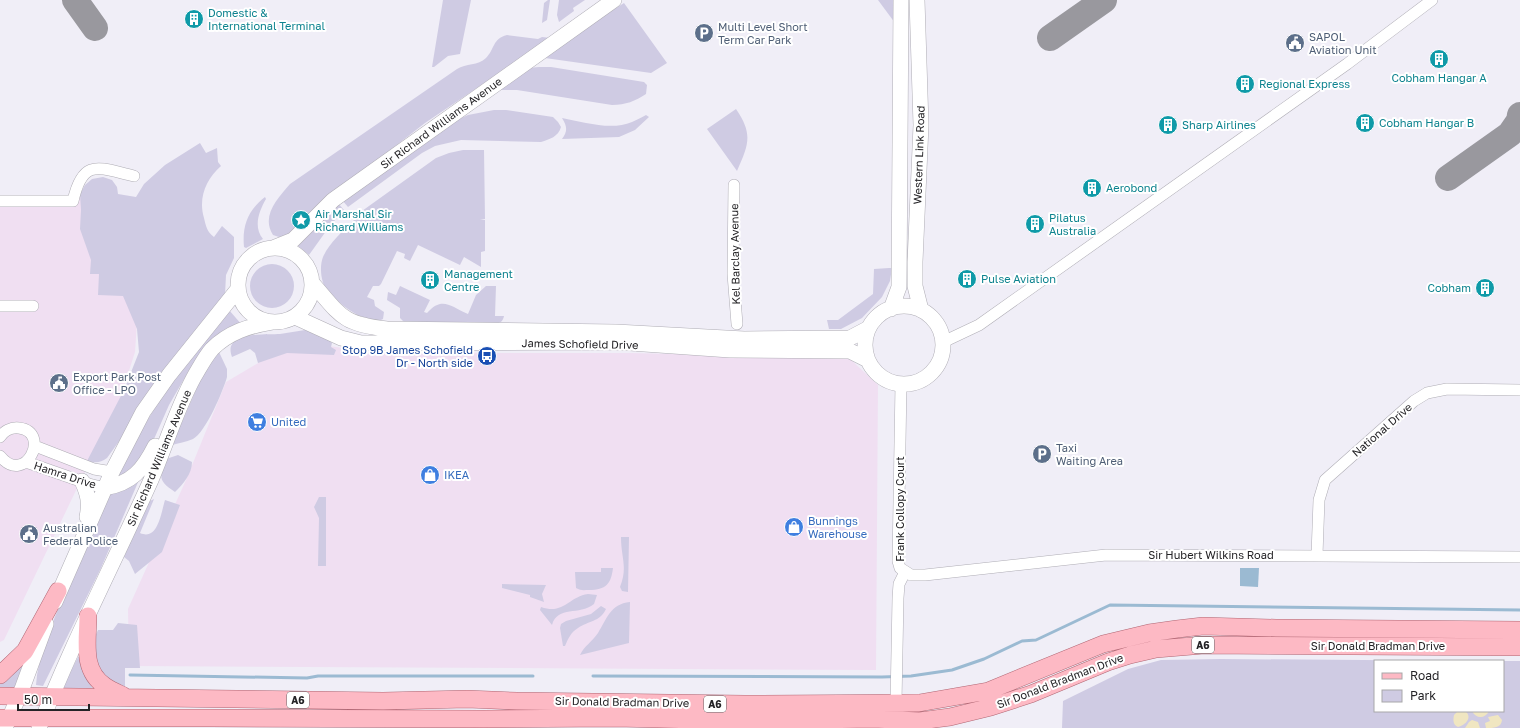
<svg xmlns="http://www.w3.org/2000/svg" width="1520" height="728" font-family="'Golos Text',sans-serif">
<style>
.commercial{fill:#f0dff2}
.green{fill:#cfcbe3}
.sand{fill:#f0e6c1}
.water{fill:#9bbad2}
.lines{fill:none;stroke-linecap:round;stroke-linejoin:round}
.stream{stroke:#9bbad2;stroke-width:3}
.taxiway{stroke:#99989e;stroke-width:26}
.street-casing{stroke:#afadb5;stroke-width:12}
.secondary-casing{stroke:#afadb5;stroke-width:16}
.primary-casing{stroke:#b06673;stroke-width:18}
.street{stroke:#fff;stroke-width:11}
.secondary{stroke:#fff;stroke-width:15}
.primary{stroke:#fdb9c4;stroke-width:17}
.labels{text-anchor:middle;stroke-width:4;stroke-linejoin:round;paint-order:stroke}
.shield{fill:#fff;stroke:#666668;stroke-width:1}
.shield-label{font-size:10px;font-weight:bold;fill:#252427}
.culture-label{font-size:11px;fill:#0d838f;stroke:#fff;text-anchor:start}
.service-label{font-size:11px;fill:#4e5e75;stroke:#fff;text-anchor:start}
.street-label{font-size:11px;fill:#252427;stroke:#fff}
.transit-label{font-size:11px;fill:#164399;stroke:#fff;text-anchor:end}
.shop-label{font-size:11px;fill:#366cbe;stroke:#fff;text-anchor:start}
</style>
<rect width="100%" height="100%" fill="#f0eef7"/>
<!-- commercial -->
<path class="commercial" d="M0,195l92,2 45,125 -2,30 -15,47 -116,241 -4,2z
M328,346l54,7h248l219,5 29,27 -2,285 -747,-4 -1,-57 58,-129 40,-98 56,-33z"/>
<!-- green -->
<path class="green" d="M443,0h28l-11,54 -12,2 -14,11h-2z
M548,0h2l-3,20 -5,3 2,-20z
M559,0h26l-12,8 1,3 -15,11 -2,-7z
M878,0h17v23z
M624,3l43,60 -16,10 -106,-15 -2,-3z
M507,35l31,4 4,-2 9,1 -126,85 -104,81 -33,32 -9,1 -6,-2c-12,-19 4,-36 17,-51l167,-115c9,-6 21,-3 29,-11 9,-9 6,-19 21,-23z
M539,67h12l93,15 3,3 -1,9c-11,7 -20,11 -34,11l-95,-15h-25l36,-22z
M736,109c17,25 13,35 1,62l-30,-42z
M494,110h12l47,7 5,5 3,5c-3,10 -11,12 -20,15l-80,-2 -26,6 -13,7 -74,54 -6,-7 108,-77 18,-8z
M646,115l3,2 -14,13 -16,7 -57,2c6,-8 5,-13 0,-21 22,4 49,13 70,4 5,-2 10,-5 14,-7z
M200,143l6,10 11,-5 1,14 3,4c-15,13 -23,32 -17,52 2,8 3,14 10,19l8,-11 12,11v21l-8,17 -1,20 -118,163c-7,5 -11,5 -20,3l37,-71 15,-38 -2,-23 -14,-33 -25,-1 1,-21h-9l1,-14 -11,-31 1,-19 -1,-16 5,-9 7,-6 11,-2 9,3 5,7 1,7 18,3 8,-13 21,-19z
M463,150h21l1,69h-5l5,1v31l-4,1v15l-17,-10 -4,8 -42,-20 -8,16 -6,-3 1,-4 -8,-3 -16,33 -2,2h-6l-6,11 7,3 1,6 9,6 -1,7 -2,1c-6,0 -12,-1 -18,-3 -12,-4 -26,-16 -35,-25 -7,-8 -9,-25 -5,-35 6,-14 20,-26 31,-37l1,-4 81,-58 13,-5z
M265,197l1,2c-7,12 -13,28 -3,40l-17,9 -2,-1c-2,-21 4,-37 21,-50z
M338,203l6,7 -15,17 -20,28 -11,-9 12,-15z
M250 286a22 22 0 1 1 44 0a22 22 0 1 1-44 0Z
M889,268h3l-2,13 -8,16 -20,21 -21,11h-12l-2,-9h11l35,-26 1,-25z
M400,286l30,14 -6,12 3,1c15,-17 23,-7 41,1l8,-19 10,-9h10l-1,30h9c-1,5 -3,6 -7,8l-92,-1 -5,-5v-10l-13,-8 1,-8 8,3z
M229,310l13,15 -51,42 -22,38 -22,50 -29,24 -5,-3 58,-94z
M305,330l23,9 4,4 -1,4 5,3 -2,5 -47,-2 -29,10 -3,-10 -5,-4 -18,8c-10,-26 34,-22 48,-23 8,-1 17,-3 25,-4z
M219,352l8,17v8c-4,14 -21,55 -34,62 -7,3 -15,4 -21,6l31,-71 6,-9z
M178,455l14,7c0,12 -9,22 -17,30 -17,-11 -16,-15 -9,-33z
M139,480l-38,88 -58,118 -7,-1c2,-29 14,-55 24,-81 15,-38 31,-76 47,-113z
M319,497h7v69h-8l1,-48 -5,-11z
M154,499l-14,34c18,8 21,-20 25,-33l15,5 -18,47 -27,22 -6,-13 -5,-4 21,-51 5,-5z
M621,537h8l-1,55 -6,-1 -2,-4c8,-20 1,-29 1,-50z
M601,568h12c-2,16 -7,22 -24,22 -5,0 -8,1 -13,-2l-1,-16h26z
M502,584l44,1 -4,9 2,8 -14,-5v-2l-28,-7z
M588,594l9,1 -3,9c-15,12 -36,1 -42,21l-12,-15 1,-3c23,8 27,-10 47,-13z
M630,602l-1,41 -49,12c5,-10 12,-13 18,-22 9,-14 12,-29 32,-31z
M601,606l5,3c-6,13 -18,12 -28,19 -7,4 -10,11 -13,18h-2l-3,-18 1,-4 5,-3 25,-7z
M118,623l19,2 3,43h-15v19c-25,-5 -27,-21 -34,-42l7,-15h15z
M27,657l-13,36h-14v-12z
M78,657h1l3,10 13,27h-36z
M1221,659l267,2h-113v50h128v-50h17v67h-458l1,-27 65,-32 33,-9z"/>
<!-- sand -->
<path class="sand" d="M1465,711c8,6 1,14 -7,16 -5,-2 -5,-7 -4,-12l3,-3z
M1472,711h17c-4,8 -13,8 -17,0z
M1498,715l4,5c-1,8 -8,8 -16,8l-1,-5 5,-2 -2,-4z
M1472,720l6,2 2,6h-15l4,-6z"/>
<!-- water -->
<path class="water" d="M1240,568h19l-1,19 -18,-1z"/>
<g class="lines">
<!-- stream -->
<path class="stream" d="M130,675l177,3 11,-2h215
M593,676l289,1 29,-1 41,-6 32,-11 38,-18 14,-1 74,-35 410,5"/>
<!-- taxiway -->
<path class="taxiway" d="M75,0l20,28
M1050,38l54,-38
M1448,178l62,-44 9,-13 1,-6"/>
<defs>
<path id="street" d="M734,185l-1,89 4,50
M0,201h73c10,-44 26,-33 61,-25
M0,306h33
M943,342l36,-17 368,-261 85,-64
M901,384l-3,177 2,7 11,7h14l181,-20 414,2
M0,437c4,-6 11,-10 19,-9 33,4 6,59 -19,28
M35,446l59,23 18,3
M26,462l63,22 16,4
M1317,555l2,-55 6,-20 89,-79 13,-8 20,-4 73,1
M896,703l2,-105 1,-14 6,-12"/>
<path id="secondary" d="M917,0l4,125 -6,137v24l6,24
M238 285a37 37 0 1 1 74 0a37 37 0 1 1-74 0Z
M273,248l20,-8 40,-40 281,-200
M313,284c28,32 29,40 74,45l229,3 128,7 106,-1 19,-10
M865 345a39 39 0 1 1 78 0a39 39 0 1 1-78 0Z
M891,309l8,-22 2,-287
M295,317l46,21 20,5 255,-1 114,8 120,1 18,9
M82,481c6,13 8,22 5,36
M105,488c27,-5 38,-18 50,-42
M55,602l57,-130 31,-60 26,-37 69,-86
M5,728l17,-39 24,-65
M39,728c33,-85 75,-165 112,-248 15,-35 25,-70 43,-103 6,-10 11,-20 18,-28 17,-17 37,-23 60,-27"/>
<path id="primary" d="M88,616c0,25 -7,54 17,70 6,4 13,7 19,10
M0,675l25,-24 33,-60
M0,696l383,5 84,-2 50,2 228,3 174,-1 69,-12 115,-47 46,-11 28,-4 26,-3 73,2 244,2
M0,718h210l274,1 132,-1 128,3 129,-2 47,2 30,-4 41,-10 40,-13 77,-32 22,-7 26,-6 48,-4 316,2"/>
</defs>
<!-- street casing -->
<use href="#street" class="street-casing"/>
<!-- secondary casing -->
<use href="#secondary" class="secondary-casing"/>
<!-- primary casing -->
<use href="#primary" class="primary-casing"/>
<!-- street -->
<use href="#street" class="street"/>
<!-- secondary -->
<use href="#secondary" class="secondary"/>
<!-- primary -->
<use href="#primary" class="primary"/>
</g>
<!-- icons -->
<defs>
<symbol id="building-disc" viewBox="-11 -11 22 22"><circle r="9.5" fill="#0f9aa8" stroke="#fff"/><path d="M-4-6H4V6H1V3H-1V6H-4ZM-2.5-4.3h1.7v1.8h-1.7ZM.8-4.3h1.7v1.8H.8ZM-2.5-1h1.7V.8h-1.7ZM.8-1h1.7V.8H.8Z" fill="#fff"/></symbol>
<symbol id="parking-disc" viewBox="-11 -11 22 22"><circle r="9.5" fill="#5c6f8a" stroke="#fff"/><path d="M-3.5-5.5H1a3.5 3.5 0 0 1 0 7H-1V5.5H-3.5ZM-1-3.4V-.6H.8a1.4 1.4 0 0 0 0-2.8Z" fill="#fff"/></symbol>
<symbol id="civic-disc" viewBox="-11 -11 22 22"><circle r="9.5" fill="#5c6f8a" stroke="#fff"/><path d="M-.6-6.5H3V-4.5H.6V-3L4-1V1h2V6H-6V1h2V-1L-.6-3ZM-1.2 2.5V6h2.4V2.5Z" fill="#fff"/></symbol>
<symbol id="sight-disc" viewBox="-11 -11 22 22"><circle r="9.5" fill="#0f9aa8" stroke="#fff"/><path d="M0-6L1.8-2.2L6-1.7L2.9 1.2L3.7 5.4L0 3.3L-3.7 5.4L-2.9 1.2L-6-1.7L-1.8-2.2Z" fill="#fff"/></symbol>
<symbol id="bus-disc" viewBox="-11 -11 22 22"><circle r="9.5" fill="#1a4fb4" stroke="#fff"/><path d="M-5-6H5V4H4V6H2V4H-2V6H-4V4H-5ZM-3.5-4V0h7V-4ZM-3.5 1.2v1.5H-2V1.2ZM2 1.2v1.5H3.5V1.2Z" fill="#fff"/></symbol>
<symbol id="supermarket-disc" viewBox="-11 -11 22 22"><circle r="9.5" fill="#3f7fe0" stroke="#fff"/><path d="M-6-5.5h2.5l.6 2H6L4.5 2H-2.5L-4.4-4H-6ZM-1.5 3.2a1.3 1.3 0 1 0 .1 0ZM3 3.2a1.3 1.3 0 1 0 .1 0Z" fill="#fff"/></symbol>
<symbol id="shop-disc" viewBox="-11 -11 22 22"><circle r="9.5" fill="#3f7fe0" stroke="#fff"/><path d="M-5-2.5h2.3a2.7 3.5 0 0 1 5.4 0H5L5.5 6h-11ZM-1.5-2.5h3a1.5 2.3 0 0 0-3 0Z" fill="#fff"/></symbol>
</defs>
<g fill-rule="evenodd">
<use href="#building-disc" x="183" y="8" width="22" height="22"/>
<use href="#parking-disc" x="693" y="22" width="22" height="22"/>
<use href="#civic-disc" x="1284" y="32" width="22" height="22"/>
<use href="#building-disc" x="1428" y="48" width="22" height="22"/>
<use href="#building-disc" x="1234" y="73" width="22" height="22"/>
<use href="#building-disc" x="1354" y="112" width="22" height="22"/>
<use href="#building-disc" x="1157" y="114" width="22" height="22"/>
<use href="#building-disc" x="1081" y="177" width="22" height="22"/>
<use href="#sight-disc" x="290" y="209" width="22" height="22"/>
<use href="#building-disc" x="1024" y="213" width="22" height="22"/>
<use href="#building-disc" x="956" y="268" width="22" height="22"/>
<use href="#building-disc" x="419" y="269" width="22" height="22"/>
<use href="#building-disc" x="1474" y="277" width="22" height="22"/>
<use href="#bus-disc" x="476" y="345" width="22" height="22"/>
<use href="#civic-disc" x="48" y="372" width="22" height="22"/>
<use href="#supermarket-disc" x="246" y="411" width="22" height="22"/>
<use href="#parking-disc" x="1031" y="443" width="22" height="22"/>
<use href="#shop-disc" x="419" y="464" width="22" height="22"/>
<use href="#shop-disc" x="783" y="516" width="22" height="22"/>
<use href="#civic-disc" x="18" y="523" width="22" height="22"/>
</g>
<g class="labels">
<!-- shield labels -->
<g class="shield">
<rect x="1192" y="637" width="22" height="16" rx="3"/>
<rect x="287" y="692" width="22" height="16" rx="3"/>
<rect x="704" y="696" width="22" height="16" rx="3"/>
</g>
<g class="shield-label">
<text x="1203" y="649">A6</text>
<text x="298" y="704">A6</text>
<text x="715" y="708">A6</text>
</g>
<!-- culture labels -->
<g class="culture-label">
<text x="208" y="17">Domestic &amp;<tspan x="208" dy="13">International Terminal</tspan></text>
<text x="1439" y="82" text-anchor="middle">Cobham Hangar A</text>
<text x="1259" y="88">Regional Express</text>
<text x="1379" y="127">Cobham Hangar B</text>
<text x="1182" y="129">Sharp Airlines</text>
<text x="1106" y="192">Aerobond</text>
<text x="315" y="218">Air Marshal Sir<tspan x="315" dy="13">Richard Williams</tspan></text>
<text x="1049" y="222">Pilatus<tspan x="1049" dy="13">Australia</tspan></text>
<text x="444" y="278">Management<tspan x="444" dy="13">Centre</tspan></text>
<text x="981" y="283">Pulse Aviation</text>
<text x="1471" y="292" text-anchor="end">Cobham</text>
</g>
<!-- service labels -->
<g class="service-label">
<text x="718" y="31">Multi Level Short<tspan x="718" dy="13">Term Car Park</tspan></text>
<text x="1309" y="41">SAPOL<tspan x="1309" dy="13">Aviation Unit</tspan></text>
<text x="73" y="381">Export Park Post<tspan x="73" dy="13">Office - LPO</tspan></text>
<text x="1056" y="452">Taxi<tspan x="1056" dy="13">Waiting Area</tspan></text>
<text x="43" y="532">Australian<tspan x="43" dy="13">Federal Police</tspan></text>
</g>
<!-- street labels -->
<g class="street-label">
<text transform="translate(441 123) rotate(-36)" y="4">Sir Richard Williams Avenue</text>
<text transform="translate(919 155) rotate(-88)" y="4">Western Link Road</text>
<text transform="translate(735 254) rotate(-91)" y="4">Kel Barclay Avenue</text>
<text transform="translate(580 344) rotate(1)" y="4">James Schofield Drive</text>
<text transform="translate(1382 430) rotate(-41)" y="4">National Drive</text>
<text transform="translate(159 458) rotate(-67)" y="4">Sir Richard Williams Avenue</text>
<text transform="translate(65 475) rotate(18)" y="4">Hamra Drive</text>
<text transform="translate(900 509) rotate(-90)" y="4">Frank Collopy Court</text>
<text x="1211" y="559">Sir Hubert Wilkins Road</text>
<text x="1378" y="650">Sir Donald Bradman Drive</text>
<text transform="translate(1060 681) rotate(-21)" y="4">Sir Donald Bradman Drive</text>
<text transform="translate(622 702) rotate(1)" y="4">Sir Donald Bradman Drive</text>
</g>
<!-- transit labels -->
<g class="transit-label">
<text x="473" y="354">Stop 9B James Schofield<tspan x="473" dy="13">Dr - North side</tspan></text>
</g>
<!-- shop labels -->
<g class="shop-label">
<text x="271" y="426">United</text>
<text x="444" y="479">IKEA</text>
<text x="808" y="525">Bunnings<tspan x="808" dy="13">Warehouse</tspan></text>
</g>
</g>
<!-- legend -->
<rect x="1374" y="660" width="130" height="52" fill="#ffffff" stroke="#a8a7a9"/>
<rect x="1382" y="673" width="20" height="6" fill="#fdb9c4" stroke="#a8a7a9"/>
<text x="1410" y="680" font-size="12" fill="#252427">Road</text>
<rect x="1382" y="690" width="20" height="12" fill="#cfcbe3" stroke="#a8a7a9"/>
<text x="1410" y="700" font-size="12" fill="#252427">Park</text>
<!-- scale -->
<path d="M18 704v6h71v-6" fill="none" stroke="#252427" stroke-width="2"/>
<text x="24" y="704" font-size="12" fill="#252427" stroke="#ffffff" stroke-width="3" paint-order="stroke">50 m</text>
</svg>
